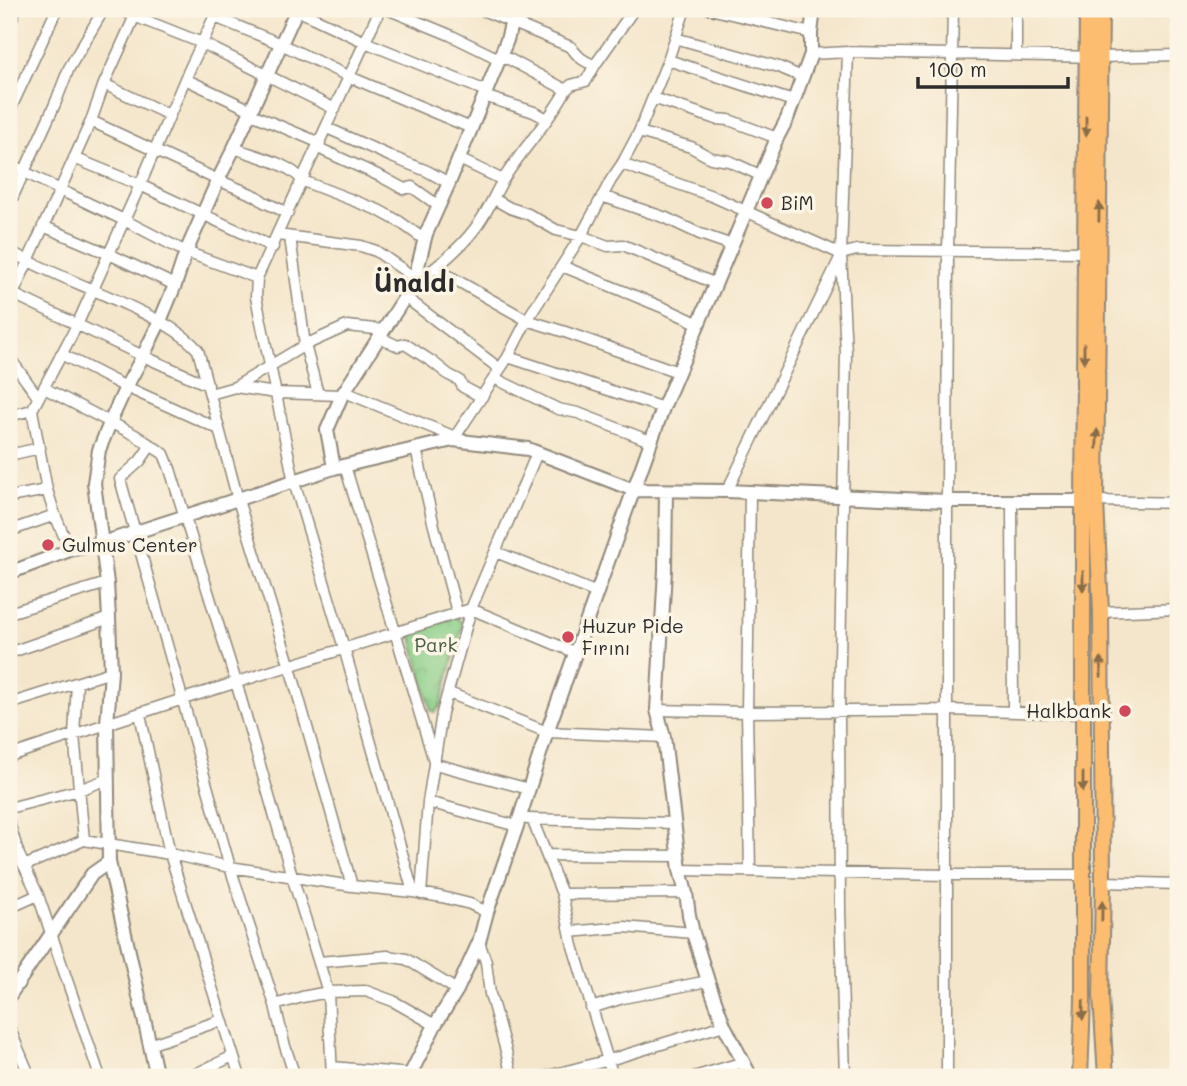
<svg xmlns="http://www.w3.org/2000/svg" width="1187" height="1086" font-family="Mali,sans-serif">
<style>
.park{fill:url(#park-crowns);stroke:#5a7c59;stroke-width:2}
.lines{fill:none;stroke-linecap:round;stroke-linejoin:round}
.minor-casing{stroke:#90887b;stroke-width:13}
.tertiary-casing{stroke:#90887b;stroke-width:16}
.primary-casing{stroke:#90887b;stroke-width:18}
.minor{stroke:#fff;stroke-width:10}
.tertiary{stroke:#fff;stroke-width:12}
.primary{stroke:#fcbd6f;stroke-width:14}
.oneway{fill:#896d4a}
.poi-dot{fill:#d1495b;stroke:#fcf5e5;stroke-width:2.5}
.labels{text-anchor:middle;stroke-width:7;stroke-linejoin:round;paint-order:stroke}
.poi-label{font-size:19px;fill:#2b2b2b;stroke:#fcf5e5;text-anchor:start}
.park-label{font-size:19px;fill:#475c47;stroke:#fcf5e5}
.district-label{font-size:26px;font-weight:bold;fill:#2b2b2b;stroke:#fcf5e5}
</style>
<defs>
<pattern id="park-crowns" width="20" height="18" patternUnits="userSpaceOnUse" patternTransform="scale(1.75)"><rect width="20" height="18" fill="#89cd87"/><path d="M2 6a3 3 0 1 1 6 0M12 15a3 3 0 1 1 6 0" fill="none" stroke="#76b075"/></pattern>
</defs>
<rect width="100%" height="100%" fill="#fcf5e5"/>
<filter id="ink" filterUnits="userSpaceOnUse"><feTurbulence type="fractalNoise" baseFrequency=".0143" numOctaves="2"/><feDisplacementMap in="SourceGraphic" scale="14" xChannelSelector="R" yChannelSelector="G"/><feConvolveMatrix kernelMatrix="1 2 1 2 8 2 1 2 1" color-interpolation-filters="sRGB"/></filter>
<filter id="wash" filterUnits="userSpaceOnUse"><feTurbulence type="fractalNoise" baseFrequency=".00686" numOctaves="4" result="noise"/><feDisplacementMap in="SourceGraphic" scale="28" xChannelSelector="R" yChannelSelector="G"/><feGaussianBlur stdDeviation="1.57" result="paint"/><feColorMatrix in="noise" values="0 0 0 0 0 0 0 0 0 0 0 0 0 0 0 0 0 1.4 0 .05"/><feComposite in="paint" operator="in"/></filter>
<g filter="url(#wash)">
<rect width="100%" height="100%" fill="#f4e6cb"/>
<!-- park -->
<path class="park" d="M456,616l7,9 -23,82 -5,5 -4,-1 -21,-81z"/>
</g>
<g filter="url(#ink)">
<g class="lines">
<defs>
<path id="minor" d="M120,9l14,7 68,27 133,66
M380,9l-123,269 -1,19 38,185 50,166 69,244
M387,9l63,26 49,24h10l57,31
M480,9l91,38c7,10 13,15 24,18
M710,9l101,24
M297,10l68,32 121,49
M215,17l66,27 69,33 121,51
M9,24l7,-15
M675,38l104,29 23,10
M811,54l37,-2 253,5 77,-2
M1016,55v-46
M668,60l125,41
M185,79l66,31
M104,84l65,31
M484,96l50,16 13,7
M653,98l63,21 13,1 48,18
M9,112l48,-103
M249,113l71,30
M91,121l127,59 38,16 8,6 24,11
M327,128l65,29 35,14 22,12
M639,132l52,15 20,11 18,3 33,15
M234,148c21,8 55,15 69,33l75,29 22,12 25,18
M318,148l64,29 22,12 8,-2 27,19
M74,158l66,27 133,62
M459,159l44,21
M9,164l51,26 64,30 62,32 71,26
M622,164l90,32 129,58 16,-4 228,2
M602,196l64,22 34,16 32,11
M494,199l16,9 18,6 28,16 25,6 27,10 15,-1 93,39
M9,205l46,-101 14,-36 35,-59
M43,226l66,28 66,31
M278,235l83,11 15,5 39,27c14,0 49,-35 58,-47 13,-15 20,-34 30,-51 19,-31 46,-58 63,-90l5,-5 15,-4 9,-16 39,-56
M290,237l15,108 13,49
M9,251c38,21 80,36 120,55 25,12 50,23 69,44l40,150 52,167 62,219
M562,266l107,44 30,14
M435,268l92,52 38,12 113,40
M9,292l134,64 65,29
M405,297l95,72
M9,303l82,-182 13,-37 34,-75
M379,337l19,9 7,-2 29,19 15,12 10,5 4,7 19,10
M61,354l65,33 93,42
M9,357l29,40
M508,357l155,51
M494,378l64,31 20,4 72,28
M235,387l41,6 66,2
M44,388l91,47 29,19 6,15 66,213 56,194 36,116 4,85
M345,392l110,45
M210,394l25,-7 70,-42 42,-19 37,4
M9,416l23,-6
M453,440l55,-83 19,-37 54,-84 30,-56 11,-16 17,-32 29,-72 17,-51
M151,445l-11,16 -20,18 110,388 45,138 9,38 11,34
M416,449l18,77 23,86
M9,455l31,-7
M345,466l90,298 94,25
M727,491l113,-233
M750,493l-3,219 3,158
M9,497l38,-7
M1096,501l82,2
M1012,502l1,209
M9,531l46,-16
M70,550l-15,-35 -8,-25 -15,-80 45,-85 63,-140 45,-106 33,-70
M496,552l101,41
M1101,612l77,-3
M9,613l98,-30
M9,653l100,-35
M77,683l-3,52 10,105
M449,693l98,39 117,5
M9,704l102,-32
M657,710l90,2 199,-2 138,4
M140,714l30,140 70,223
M9,756l174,-57 288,-90 105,44
M428,802l89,24
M9,808l70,-18 29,-11
M527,819l147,4
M532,819l30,75 11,52 40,131
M9,823l10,32 19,40 62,182
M547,855l131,1
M24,866l60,-26 86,14 60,13 122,19 61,6 29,5 28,7 17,8
M680,870l268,5h135
M1103,882l75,2
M421,894l7,-92 14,-89 29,-104 66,-156
M562,894l124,-1
M9,908l29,-13
M570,932l54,-5 69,6
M479,942l7,20 4,32 16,57 6,26
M319,962l68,-6 19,3 51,31
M275,1005l27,-8 26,-5 38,-1 27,10 42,24
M591,1008l32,-10 85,-17
M9,1027l21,50
M149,1045l73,-25
M332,1067l79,7
M189,1077l44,-21
M544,1077l65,-17 115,-35
M694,1077l50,-15
M845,1077l-5,-166 -1,-200 7,-358 -5,-99 7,-202
M947,1077v-576l1,-250 5,-242"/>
<path id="tertiary" d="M334,468l-7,-38 15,-35 63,-98 10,-19 11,-44 23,-51 58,-143 8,-31
M666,491l-1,79 -8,140 7,27 16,133 6,23 3,22 4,18 15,48 16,44 27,52
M9,573l61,-23 32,-7 232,-75 119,-28 75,9 106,41 93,1 220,10h145
M9,996l83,-122 17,-12
M157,1077l-48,-215 -2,-138 4,-52 -2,-54 -2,-35 -13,-100 5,-33 13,-32 14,-31 17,-31 17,-35 15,-36 11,-33 32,-72 16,-32 63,-139
M409,1077l26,-52 22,-35 22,-48 8,-30 30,-86 30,-94 116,-324 114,-270 10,-19 24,-65v-21l3,-24"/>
<path id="primary" d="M1101,9l-5,492 5,111 2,270 -2,114 5,81
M1080,1077l3,-76v-500l4,-492"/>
</defs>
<!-- minor casing -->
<use href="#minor" class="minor-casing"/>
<!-- tertiary casing -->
<use href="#tertiary" class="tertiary-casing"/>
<!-- primary casing -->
<use href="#primary" class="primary-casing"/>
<!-- minor -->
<use href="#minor" class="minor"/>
<!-- tertiary -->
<use href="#tertiary" class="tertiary"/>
<!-- primary -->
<use href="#primary" class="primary"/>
</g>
<!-- one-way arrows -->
<defs><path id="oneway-solid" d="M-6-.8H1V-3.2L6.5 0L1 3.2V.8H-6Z" transform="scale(1.75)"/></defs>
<g class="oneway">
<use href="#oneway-solid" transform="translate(1086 126) rotate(90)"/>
<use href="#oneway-solid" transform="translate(1099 212) rotate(-89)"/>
<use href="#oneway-solid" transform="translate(1084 353) rotate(90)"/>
<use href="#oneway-solid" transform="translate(1097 439) rotate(-89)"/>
<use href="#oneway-solid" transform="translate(1083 581) rotate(90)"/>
<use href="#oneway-solid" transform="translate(1101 667) rotate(-90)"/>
<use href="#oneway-solid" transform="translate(1083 782) rotate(90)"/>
<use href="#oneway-solid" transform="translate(1102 911) rotate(-89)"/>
<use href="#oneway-solid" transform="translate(1083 1010) rotate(92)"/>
</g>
</g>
<!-- markers -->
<g class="poi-dot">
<circle cx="767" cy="203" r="7"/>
<circle cx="48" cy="545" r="7"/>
<circle cx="568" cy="637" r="7"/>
<circle cx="1125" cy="711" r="7"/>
</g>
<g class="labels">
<!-- poi labels -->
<g class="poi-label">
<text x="781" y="210">BiM</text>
<text x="62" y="552">Gulmus Center</text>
<text x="582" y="633">Huzur Pide<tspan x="582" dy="22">Fırını</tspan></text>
<text x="1111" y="718" text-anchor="end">Halkbank</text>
</g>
<!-- park labels -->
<g class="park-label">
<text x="436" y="652">Park</text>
</g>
<!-- district labels -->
<g class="district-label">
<text x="415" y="292">Ünaldı</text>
</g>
</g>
<!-- margin -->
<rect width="1187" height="1086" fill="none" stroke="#fcf5e5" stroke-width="35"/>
<!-- scale -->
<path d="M918 77v10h150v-10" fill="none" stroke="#2b2b2b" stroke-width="3.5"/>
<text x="928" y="77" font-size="21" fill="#2b2b2b" stroke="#fcf5e5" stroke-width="5" paint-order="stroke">100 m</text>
</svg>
